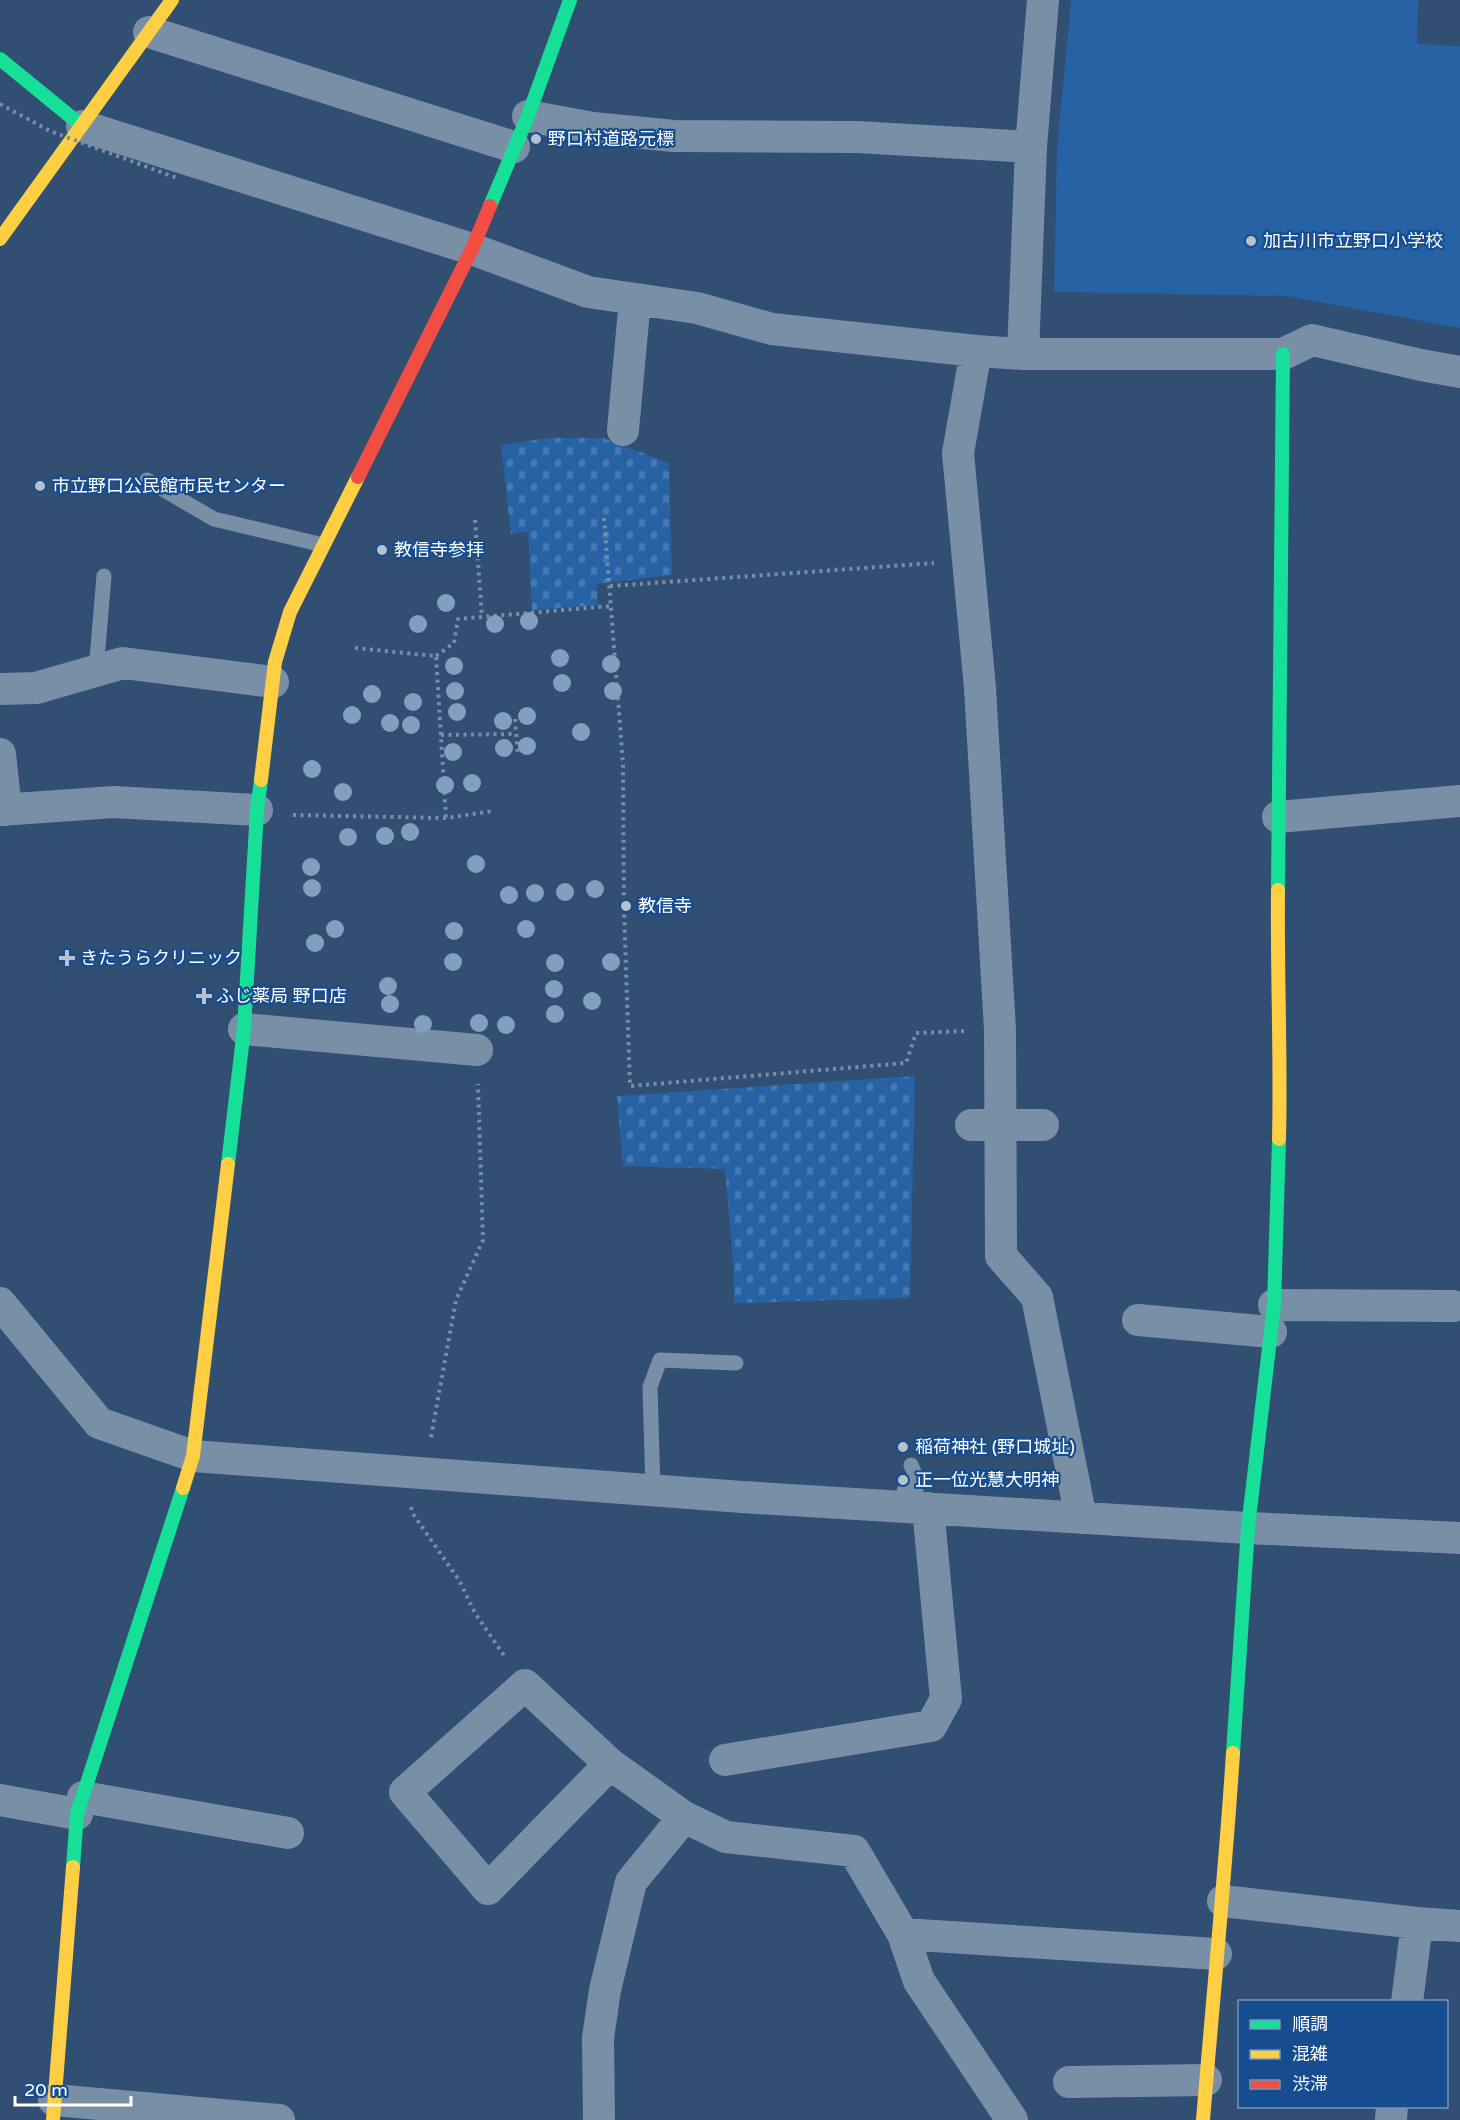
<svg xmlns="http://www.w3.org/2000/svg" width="1460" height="2120" font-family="'Varela Round','Noto Sans JP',sans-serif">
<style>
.grass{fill:#2662a4}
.cemetery{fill:url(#cemetery-stones)}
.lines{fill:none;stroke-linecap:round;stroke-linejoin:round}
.path{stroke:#788fa6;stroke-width:4;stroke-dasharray:3 4.5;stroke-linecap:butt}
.lane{stroke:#788fa6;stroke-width:15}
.street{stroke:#788fa6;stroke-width:32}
.fast{stroke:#16e098;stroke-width:14}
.slow{stroke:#ffcf43;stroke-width:14}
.jam{stroke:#f24e42;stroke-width:14}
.path-bridge{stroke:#788fa6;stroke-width:4;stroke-dasharray:3 4.5;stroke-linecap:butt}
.tree{fill:#849fbe}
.poi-dot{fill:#b7c1ce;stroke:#154d8f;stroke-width:2}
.labels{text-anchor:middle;stroke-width:4.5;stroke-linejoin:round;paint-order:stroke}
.poi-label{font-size:18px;fill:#fff;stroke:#154d8f;text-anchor:start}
</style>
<defs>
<pattern id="cemetery-stones" width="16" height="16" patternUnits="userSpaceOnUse" patternTransform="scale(1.5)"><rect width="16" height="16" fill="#2662a4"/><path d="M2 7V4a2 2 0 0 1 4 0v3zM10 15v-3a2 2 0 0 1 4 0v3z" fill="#477ab2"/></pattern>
</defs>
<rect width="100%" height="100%" fill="#314f73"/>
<!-- grass -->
<path class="grass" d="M1071,0h347l-1,44 43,2v282l-173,-32 -233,-4 3,-142z"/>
<!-- cemetery -->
<path class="cemetery" d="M548,438h55l66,25 3,112 -75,9 1,21 -66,5 -4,-78 -17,2 -10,-89z
M915,1076l-5,222 -176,5v-32l-9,-102 -102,-3 -6,-70z"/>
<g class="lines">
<!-- path -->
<path class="path" d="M604,518l19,246 1,146 6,176 276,-23 10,-30 50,-2
M475,520l7,97
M610,586l324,-23
M355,648l81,8 10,162
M436,656l18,-13 4,-24 153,-13
M515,719l3,36
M441,735l75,-1
M293,815l153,3 47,-7
M431,1437l25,-137 27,-60 -5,-156
M411,1507l2,7 46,66 16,33 30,44"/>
<!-- lane -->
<path class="lane" d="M147,480l67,39 109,26
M96,671l8,-95
M653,1490l-3,-103 10,-27 76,3
M904,1507v-16h12l-2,-19 -3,-7"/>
<!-- street -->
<path class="street" d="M149,32l365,115
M528,116l65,12 81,8 183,1 174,10
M82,126l390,123 116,43 109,16 75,21 204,22 47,3h260l29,-14 109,25 39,7
M976,351l-18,102 22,235 20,342 1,226 36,41 44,221
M1023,354l8,-207 12,-147
M623,430l12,-131
M0,689l36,-1 87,-25 150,19
M0,754l6,56
M0,810l114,-8 143,8
M1278,817l182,-16
M244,1029l233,21
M971,1125h72
M0,1303l99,120 94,33 549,41 506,31 212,10
M1274,1305l179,1
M1138,1320l133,12
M725,1760l206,-34 15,-27 -18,-191
M610,1764l-122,125 -83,-97 120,-107 85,79 74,53 42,20 128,14 49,83 16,47 93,139
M83,1797l205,36
M0,1800l77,14
M1223,1901l194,22 43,3
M903,1934l313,20
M1407,2002l10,-79
M1069,2082l137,-2
M54,2100l225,20
M599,2120l-1,-82 7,-48 26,-108 53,-65
M1391,2120l1,-14"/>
<!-- fast -->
<path class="fast" d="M0,59l82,67
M490,206l38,-90 42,-116
M1278,890l5,-536
M228,1164l16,-135 13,-219 4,-30
M1233,1753l15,-225 26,-223 5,-166
M73,1867l4,-53 106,-326"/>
<!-- slow -->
<path class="slow" d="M0,239l172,-239
M261,780l14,-118 15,-50 68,-135
M1278,890c-1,83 3,166 1,249
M183,1488l10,-32 35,-292
M53,2120l20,-253
M1203,2120c10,-122 22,-244 30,-367"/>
<!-- jam -->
<path class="jam" d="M358,477l114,-228 18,-43"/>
<!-- path-bridge -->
<path class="path-bridge" d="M0,104l50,27 127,47"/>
</g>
<!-- trees -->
<g class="tree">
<circle cx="446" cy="603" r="9"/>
<circle cx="529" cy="621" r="9"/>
<circle cx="418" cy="624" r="9"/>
<circle cx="495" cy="624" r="9"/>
<circle cx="560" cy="658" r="9"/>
<circle cx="611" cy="664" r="9"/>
<circle cx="454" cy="666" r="9"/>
<circle cx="562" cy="683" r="9"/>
<circle cx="455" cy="691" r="9"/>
<circle cx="613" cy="691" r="9"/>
<circle cx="372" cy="694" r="9"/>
<circle cx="413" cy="702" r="9"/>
<circle cx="457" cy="712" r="9"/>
<circle cx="352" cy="715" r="9"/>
<circle cx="527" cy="716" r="9"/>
<circle cx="503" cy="721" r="9"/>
<circle cx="390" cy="723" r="9"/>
<circle cx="411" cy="725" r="9"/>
<circle cx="581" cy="732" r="9"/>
<circle cx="527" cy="746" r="9"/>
<circle cx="504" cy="748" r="9"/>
<circle cx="453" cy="752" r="9"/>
<circle cx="312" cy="769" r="9"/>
<circle cx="472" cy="783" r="9"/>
<circle cx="445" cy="785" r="9"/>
<circle cx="343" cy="792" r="9"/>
<circle cx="410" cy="832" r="9"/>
<circle cx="385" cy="836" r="9"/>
<circle cx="348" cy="837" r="9"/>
<circle cx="476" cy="864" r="9"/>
<circle cx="311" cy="867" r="9"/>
<circle cx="312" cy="888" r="9"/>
<circle cx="595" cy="889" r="9"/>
<circle cx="565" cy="892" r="9"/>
<circle cx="535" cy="893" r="9"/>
<circle cx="509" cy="895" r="9"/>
<circle cx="335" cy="929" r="9"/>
<circle cx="526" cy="929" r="9"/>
<circle cx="454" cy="931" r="9"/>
<circle cx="315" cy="943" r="9"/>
<circle cx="453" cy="962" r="9"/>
<circle cx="611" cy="962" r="9"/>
<circle cx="555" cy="963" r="9"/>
<circle cx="388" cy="986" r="9"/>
<circle cx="554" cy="989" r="9"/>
<circle cx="592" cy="1001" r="9"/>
<circle cx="390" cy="1004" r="9"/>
<circle cx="555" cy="1014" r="9"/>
<circle cx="479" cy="1023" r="9"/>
<circle cx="423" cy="1024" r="9"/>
<circle cx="506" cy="1025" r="9"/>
</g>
<!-- markers -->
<g class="poi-dot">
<circle cx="536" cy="139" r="6"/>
<circle cx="1251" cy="241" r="6"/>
<circle cx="40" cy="486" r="6"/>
<circle cx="382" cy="550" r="6"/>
<circle cx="626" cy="906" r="6"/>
<path d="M64 949h6v6h6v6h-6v6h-6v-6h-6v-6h6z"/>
<path d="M201 987h6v6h6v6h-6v6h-6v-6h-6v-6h6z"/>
<circle cx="903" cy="1447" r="6"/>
<circle cx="903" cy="1480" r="6"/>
</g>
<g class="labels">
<!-- poi labels -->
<g class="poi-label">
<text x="548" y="145">野口村道路元標</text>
<text x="1263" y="247">加古川市立野口小学校</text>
<text x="52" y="492">市立野口公民館市民センター</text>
<text x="394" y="556">教信寺参拝</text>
<text x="638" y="912">教信寺</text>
<text x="80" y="964">きたうらクリニック</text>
<text x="216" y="1002">ふじ薬局 野口店</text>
<text x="915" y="1453">稲荷神社 (野口城址)</text>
<text x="915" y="1486">正一位光慧大明神</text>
</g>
</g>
<!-- legend -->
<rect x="1238" y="2000" width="210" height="108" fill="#154d8f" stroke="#7394bc" stroke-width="1.5"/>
<rect x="1250" y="2020" width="30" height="9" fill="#16e098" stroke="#7394bc" stroke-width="1.5"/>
<text x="1292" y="2030" font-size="18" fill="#ffffff">順調</text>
<rect x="1250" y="2050" width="30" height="9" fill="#ffcf43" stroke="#7394bc" stroke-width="1.5"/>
<text x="1292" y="2060" font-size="18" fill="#ffffff">混雑</text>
<rect x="1250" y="2080" width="30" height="9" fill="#f24e42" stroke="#7394bc" stroke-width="1.5"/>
<text x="1292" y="2090" font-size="18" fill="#ffffff">渋滞</text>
<!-- scale -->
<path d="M15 2096v9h116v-9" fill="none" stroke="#ffffff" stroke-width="3"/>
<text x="24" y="2096" font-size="18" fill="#ffffff" stroke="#154d8f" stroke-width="4.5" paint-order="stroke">20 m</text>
</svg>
